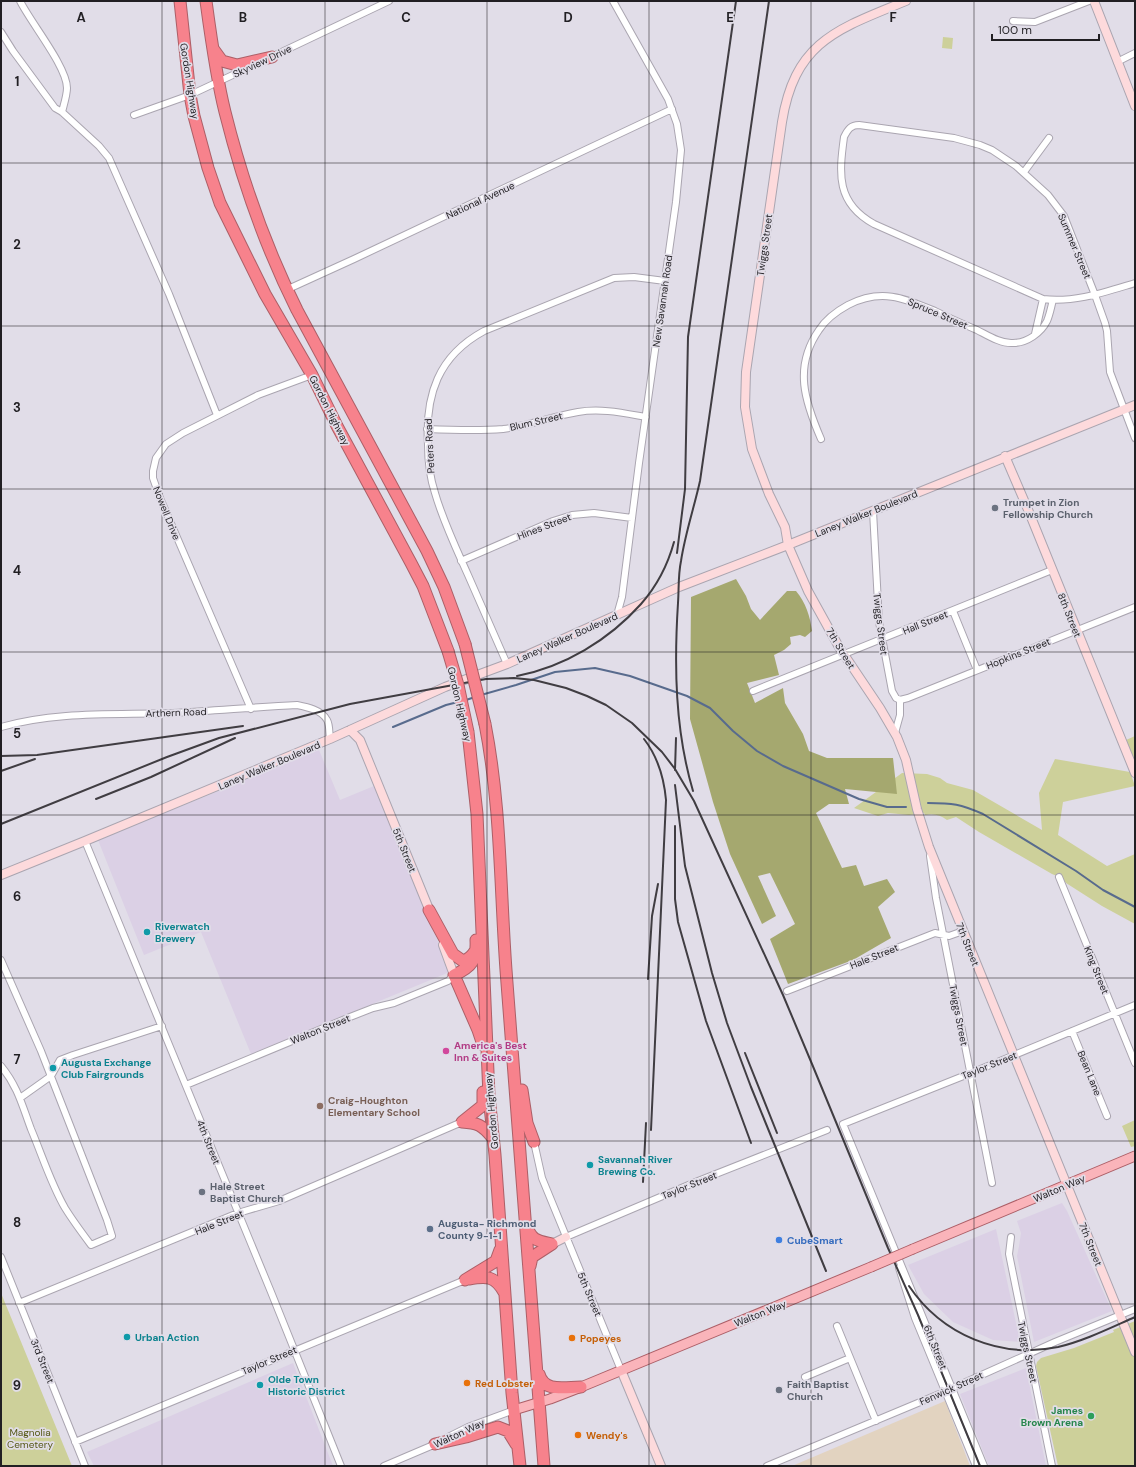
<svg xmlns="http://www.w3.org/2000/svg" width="1136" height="1467" font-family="'DM Sans',sans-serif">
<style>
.commercial{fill:#dbd0e5}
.industrial{fill:#e2d3c0}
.green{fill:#cdd09a}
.forest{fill:#a5a86f}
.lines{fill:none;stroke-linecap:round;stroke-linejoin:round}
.stream{stroke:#586b8d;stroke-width:2}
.street-casing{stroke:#aaa5b0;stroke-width:8}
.secondary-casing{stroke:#aaa5b0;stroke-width:10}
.primary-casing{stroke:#ac5f67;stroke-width:11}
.highway-casing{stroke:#ac5f67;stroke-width:13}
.street{stroke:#fff;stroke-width:6}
.secondary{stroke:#fddadc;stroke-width:8}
.primary{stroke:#fab4ba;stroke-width:9}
.highway{stroke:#f7828c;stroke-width:11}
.rail{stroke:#403d42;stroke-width:2}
.primary-bridge-casing{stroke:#ac5f67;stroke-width:11;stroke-linecap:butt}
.highway-bridge-casing{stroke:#ac5f67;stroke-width:13;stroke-linecap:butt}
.primary-bridge{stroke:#fab4ba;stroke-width:9}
.highway-bridge{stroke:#f7828c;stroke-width:11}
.grid{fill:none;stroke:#211f23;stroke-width:1;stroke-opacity:0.55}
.worship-dot{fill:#6b7280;stroke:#e1dde8;stroke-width:1.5}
.culture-dot{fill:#0f9aa8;stroke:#e1dde8;stroke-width:1.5}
.hotel-dot{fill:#d1479c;stroke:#e1dde8;stroke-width:1.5}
.education-dot{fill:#8d6e63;stroke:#e1dde8;stroke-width:1.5}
.service-dot{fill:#5c6f8a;stroke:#e1dde8;stroke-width:1.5}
.shop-dot{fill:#3f7fe0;stroke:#e1dde8;stroke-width:1.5}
.food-dot{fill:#e8710a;stroke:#e1dde8;stroke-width:1.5}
.leisure-dot{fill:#2e9e5b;stroke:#e1dde8;stroke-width:1.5}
.labels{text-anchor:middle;stroke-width:3.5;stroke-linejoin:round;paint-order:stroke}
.street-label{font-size:10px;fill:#211f23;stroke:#e1dde8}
.worship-label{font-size:10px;font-weight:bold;fill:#5b616d;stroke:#e1dde8;text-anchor:start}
.culture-label{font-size:10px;font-weight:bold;fill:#0d838f;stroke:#e1dde8;text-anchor:start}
.hotel-label{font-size:10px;font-weight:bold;fill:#b23c85;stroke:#e1dde8;text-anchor:start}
.education-label{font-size:10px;font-weight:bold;fill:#785e54;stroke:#e1dde8;text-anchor:start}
.service-label{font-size:10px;font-weight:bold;fill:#4e5e75;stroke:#e1dde8;text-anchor:start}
.shop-label{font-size:10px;font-weight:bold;fill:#366cbe;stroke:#e1dde8;text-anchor:start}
.food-label{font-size:10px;font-weight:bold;fill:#c56008;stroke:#e1dde8;text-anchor:start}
.leisure-label{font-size:10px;font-weight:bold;fill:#27864d;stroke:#e1dde8;text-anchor:end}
.park-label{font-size:10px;fill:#565816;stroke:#e1dde8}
.grid-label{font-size:13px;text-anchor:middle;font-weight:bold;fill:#211f23;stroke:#e1dde8;stroke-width:3.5;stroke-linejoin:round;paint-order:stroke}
</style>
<rect width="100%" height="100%" fill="#e1dde8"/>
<!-- commercial -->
<path class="commercial" d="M319,750l21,50 34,-14 75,182 -1,4 -3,2 -194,80 -50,-122 -57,23 -46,-115z
M1062,1203l5,8 45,100 -78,31 -17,-86 2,-10 2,-13 -4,-12z
M996,1229l24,113 -27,-2 -40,-18 -29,-28 -16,-29z
M293,1363l40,103h-239l-7,-14z
M1026,1368l20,98h-57l-29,-72z"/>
<!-- industrial -->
<path class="industrial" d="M945,1401l25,65h-178z"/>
<!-- green -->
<path class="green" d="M943,37l10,1 -1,11 -10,-1z
M1135,736v25l-9,-21z
M1055,759l75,13 5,14 -72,16 -5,33 49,31 28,-12v70l-33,-18 -36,-23 -4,-5 -10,-4 -73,-42 -23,-15 -9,3c-7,-5 -13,-7 -22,-5l-1,-2 -15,2 -21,-2 -10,3 -24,-8 48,-35 25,1 13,4 7,5 26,7 69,40 -3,-37z
M1135,1120v26l-4,1 -9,-21z
M1,1293l71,173h-71z
M1135,1321v145h-77l-22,-100 1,-4 4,-4 33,-10 40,-16 -1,-2z"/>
<!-- forest -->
<path class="forest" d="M736,579l10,17 5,13 9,11 27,-29h9c10,12 14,25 16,40l-7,6 -5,-2 -10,2 1,7 -7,6 -10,5 5,20 -32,8 8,20 28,-15 2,15 18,31 6,17 18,7h66l4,36 -52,-5 4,15h-20l-13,9 26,55 14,-3 8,21 23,-7 8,13 -17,15 13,31 -38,22 -65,24 -18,-45 25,-15 -25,-51 -12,3 18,40 -14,8 -32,-70 -17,-52 -23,-83 1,-122z"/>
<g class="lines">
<!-- stream -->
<path class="stream" d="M481,695l35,-10 39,-13 40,-4 35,8 57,20 23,12 23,23 24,20 26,15 76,33 28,8h19
M466,700l9,-3
M393,727l53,-22 12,-3
M928,803c25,0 32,1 55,11l93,57 27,19 32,17"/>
<defs>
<path id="street" d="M20,1c11,22 47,66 47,87 0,7 -3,16 -5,24
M613,1l55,98 9,25 4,26 -5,52 -37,261 -17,134 -5,18
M1013,21l22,1 54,-21
M1,32l12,19 42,57 7,4 37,34 10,12 60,136 48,121
M271,57l118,-56
M1117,62l18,-9
M134,115l56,-20 64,-30
M1024,172l25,-34
M1135,283c-30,9 -61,20 -92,16l-169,-75c-38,-21 -35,-50 -30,-87 4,-8 7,-12 15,-12l95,13 26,7 12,5 24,16 32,29 16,21 31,79 10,28 2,8 3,41 25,66
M286,290l68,-31 318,-150
M1035,334l8,-35
M427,429c25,1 51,2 76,0 26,-3 50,-13 75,-17 23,-4 45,1 68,5
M821,439c-16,-37 -28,-72 -2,-109 7,-11 18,-19 29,-25 33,-17 56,-7 87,6 14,7 28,13 42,19 10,5 24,14 36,13 14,0 28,-10 34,-22 3,-7 4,-14 6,-21
M873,511l6,111 13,69 4,7 4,2v15l-5,18
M461,561l92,-40 19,-6 22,-2 38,5
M953,611l24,59
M507,664c-13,-30 -26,-60 -39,-89 -12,-27 -25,-54 -33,-82 -5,-15 -7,-31 -7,-48 -3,-50 10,-89 56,-114l130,-53 20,-1 31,4
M753,691l299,-121
M900,700l8,-2 227,-91
M251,709l-91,-211 -7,-20v-7l3,-13 10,-14 17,-11 75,-38 54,-20
M1,727c55,-16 115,-12 172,-14 41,-2 82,-6 124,-8 10,2 25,5 30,15 3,5 2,14 3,19
M85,841l186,451 70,174
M930,856l6,42 56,285
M1059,877l76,186
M1,960l40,91 66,169 5,16 -21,9c-9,-12 -18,-24 -26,-37 -14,-24 -23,-53 -34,-79 -9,-24 -13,-42 -30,-63
M787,991l148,-58 14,3 14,-5
M1072,1031l35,85
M186,1085l164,-68 23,-9 21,-5 54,-22 6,-6
M20,1098l31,-22 9,-16 13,-5 89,-29
M534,1142l8,36 79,192
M566,1237l132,-56 129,-51
M1011,1237l-2,17 43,212
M1,1257l84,209
M899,1268l16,50 61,148
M19,1303l219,-90 41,-12 183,-79
M837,1326l39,95
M805,1377l45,-19
M448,1437l20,-10 46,-17
M75,1442l390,-162
M384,1466l54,-23
M767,1466l170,-71 118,-53 80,-33
M984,1466l-141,-342 128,-51 164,-68"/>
<path id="secondary" d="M906,1c-68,28 -111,40 -124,121l-36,250 -1,35 7,42 17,45 16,33 3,18 20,46 31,56 41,61 17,29 9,23 11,49 12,38 206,505
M1094,1l41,105
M1005,456l24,56 106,261
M350,730l10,10 71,174
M1,875l84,-34 245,-102 115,-52 62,-23 172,-77 109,-42 347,-140
M443,945l11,30
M552,1244l14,-7
M621,1370l40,96"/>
<path id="primary" d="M913,1249l222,-93
M514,1410l36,-11 31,-12 290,-120"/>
<path id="highway" d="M180,1l10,94 4,21 14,52 12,35 45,91 47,81 25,51 74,137 12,23 25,65
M206,1c5,37 10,75 19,111 17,68 41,136 72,198l130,241 17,36 21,57
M214,50l8,11 15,4 35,-8
M485,724c16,81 15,164 21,246 13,165 25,331 38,496
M468,732l9,82 12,282 6,59 17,238 8,73
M429,910l24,44 10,7c6,-2 9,-5 12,-10
M476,940c1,20 -4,27 -22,35l24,55 5,15
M522,1090l5,33 7,19
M462,1122l20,-16 1,-2v-12
M462,1122c16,1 20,3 30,15
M527,1226c4,15 12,15 25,18
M530,1266l2,-9 20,-13
M469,1279c18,-3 26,-3 35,13
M465,1280l31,-19 4,-11
M539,1374c5,19 26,13 42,13
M435,1444l31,-7 32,-10 10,4 8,13"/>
</defs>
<!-- street casing -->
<use href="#street" class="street-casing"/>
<!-- secondary casing -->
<use href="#secondary" class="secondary-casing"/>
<!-- primary casing -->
<use href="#primary" class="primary-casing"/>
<!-- highway casing -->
<use href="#highway" class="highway-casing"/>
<!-- street -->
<use href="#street" class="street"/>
<!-- secondary -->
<use href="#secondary" class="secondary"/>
<!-- primary -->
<use href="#primary" class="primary"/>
<!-- highway -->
<use href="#highway" class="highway"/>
<!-- rail -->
<path class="rail" d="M677,553l8,-64 3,-152 48,-336
M517,676c47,-9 92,-36 124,-72 15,-17 27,-40 33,-62
M644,739c14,18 20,39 22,61l-15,330
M1,756l36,-1 206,-29
M675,770l1,-32
M1,771l34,-12
M675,785l10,81 27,107 15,50 24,64 75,184
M693,791c-18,-61 -19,-125 -15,-188 1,-14 0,-28 3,-42 4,-27 13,-53 19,-80l69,-480
M96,799l55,-22 84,-39
M1,824l166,-67 52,-19 131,-34 136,-25 28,-1 20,2 32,8 21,8 19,9 26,18 30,29 13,17 19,32 89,194 29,69 76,184 30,67 62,151
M675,826v73l3,23 28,99 45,122
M648,979l4,-63 6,-32
M745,1053l32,80
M643,1182l3,-59
M909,1286c33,49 91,73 149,61 26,-6 52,-19 77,-30"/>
<defs>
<path id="primary-bridge" d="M871,1267l42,-18"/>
<path id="highway-bridge" d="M465,644l20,80
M448,651l10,34 10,47"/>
</defs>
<!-- primary-bridge casing -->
<use href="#primary-bridge" class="primary-bridge-casing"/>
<!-- highway-bridge casing -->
<use href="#highway-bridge" class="highway-bridge-casing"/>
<!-- primary-bridge -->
<use href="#primary-bridge" class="primary-bridge"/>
<!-- highway-bridge -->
<use href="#highway-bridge" class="highway-bridge"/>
</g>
<!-- grid -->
<path class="grid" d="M162,1v1465M325,1v1465M487,1v1465M649,1v1465M811,1v1465M974,1v1465M1,163h1134M1,326h1134M1,489h1134M1,652h1134M1,815h1134M1,978h1134M1,1141h1134M1,1304h1134"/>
<!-- markers -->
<g class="worship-dot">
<circle cx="995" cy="508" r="4"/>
<circle cx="202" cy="1192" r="4"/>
<circle cx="779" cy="1390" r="4"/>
</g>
<g class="culture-dot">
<circle cx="147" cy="932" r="4"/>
<circle cx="53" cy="1068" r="4"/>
<circle cx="590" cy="1165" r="4"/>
<circle cx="127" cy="1337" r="4"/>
<circle cx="260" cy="1385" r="4"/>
</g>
<circle class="hotel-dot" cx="446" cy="1051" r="4"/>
<circle class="education-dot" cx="320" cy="1106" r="4"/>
<circle class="service-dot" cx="430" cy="1229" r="4"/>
<circle class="shop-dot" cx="779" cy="1240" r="4"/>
<g class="food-dot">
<circle cx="572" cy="1338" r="4"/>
<circle cx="467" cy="1383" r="4"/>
<circle cx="578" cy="1435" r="4"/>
</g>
<circle class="leisure-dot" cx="1091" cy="1416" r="4"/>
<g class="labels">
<!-- street labels -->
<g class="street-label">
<text transform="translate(262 61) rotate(-25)" y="4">Skyview Drive</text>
<text transform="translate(190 81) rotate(81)" y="4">Gordon Highway</text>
<text transform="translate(480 200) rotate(-25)" y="4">National Avenue</text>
<text transform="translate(764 245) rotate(-82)" y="4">Twiggs Street</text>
<text transform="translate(1075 246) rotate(67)" y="4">Summer Street</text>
<text transform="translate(662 301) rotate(-82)" y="4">New Savannah Road</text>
<text transform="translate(938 313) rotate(23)" y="4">Spruce Street</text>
<text transform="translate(330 410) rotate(63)" y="4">Gordon Highway</text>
<text transform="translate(536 421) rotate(-13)" y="4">Blum Street</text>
<text transform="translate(429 446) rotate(-93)" y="4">Peters Road</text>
<text transform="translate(167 513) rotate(68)" y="4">Nowell Drive</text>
<text transform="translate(866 513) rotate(-22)" y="4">Laney Walker Boulevard</text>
<text transform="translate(544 526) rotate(-21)" y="4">Hines Street</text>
<text transform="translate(1070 615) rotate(68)" y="4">8th Street</text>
<text transform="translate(925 622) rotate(-22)" y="4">Hall Street</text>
<text transform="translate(881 624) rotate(83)" y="4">Twiggs Street</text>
<text transform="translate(567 637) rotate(-24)" y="4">Laney Walker Boulevard</text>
<text transform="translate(841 648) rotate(59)" y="4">7th Street</text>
<text transform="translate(1018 653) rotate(-22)" y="4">Hopkins Street</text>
<text transform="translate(460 704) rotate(77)" y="4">Gordon Highway</text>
<text transform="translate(176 712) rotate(-2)" y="4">Arthern Road</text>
<text transform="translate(269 765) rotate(-23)" y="4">Laney Walker Boulevard</text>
<text transform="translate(405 850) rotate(68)" y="4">5th Street</text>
<text transform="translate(968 944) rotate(68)" y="4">7th Street</text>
<text transform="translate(874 956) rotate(-22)" y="4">Hale Street</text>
<text transform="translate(1097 970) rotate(68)" y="4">King Street</text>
<text transform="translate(959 1015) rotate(79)" y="4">Twiggs Street</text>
<text transform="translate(320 1029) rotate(-22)" y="4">Walton Street</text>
<text transform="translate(989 1065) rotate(-22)" y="4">Taylor Street</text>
<text transform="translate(1090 1073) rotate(68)" y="4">Bean Lane</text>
<text transform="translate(491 1111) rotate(-95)" y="4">Gordon Highway</text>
<text transform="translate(209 1142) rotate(68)" y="4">4th Street</text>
<text transform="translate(689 1185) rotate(-22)" y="4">Taylor Street</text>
<text transform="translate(1059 1188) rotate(-23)" y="4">Walton Way</text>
<text transform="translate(219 1222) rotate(-22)" y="4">Hale Street</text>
<text transform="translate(1091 1244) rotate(68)" y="4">7th Street</text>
<text transform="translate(590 1294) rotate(67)" y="4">5th Street</text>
<text transform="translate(760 1313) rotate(-22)" y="4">Walton Way</text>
<text transform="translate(936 1347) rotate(68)" y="4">6th Street</text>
<text transform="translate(1028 1352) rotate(78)" y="4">Twiggs Street</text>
<text transform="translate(269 1360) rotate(-23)" y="4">Taylor Street</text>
<text transform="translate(43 1361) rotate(68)" y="4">3rd Street</text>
<text transform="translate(951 1388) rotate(-24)" y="4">Fenwick Street</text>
<text transform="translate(459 1433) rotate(-25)" y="4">Walton Way</text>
</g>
<!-- worship labels -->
<g class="worship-label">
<text x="1003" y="506">Trumpet in Zion<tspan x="1003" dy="12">Fellowship Church</tspan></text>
<text x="210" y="1190">Hale Street<tspan x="210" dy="12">Baptist Church</tspan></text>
<text x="787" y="1388">Faith Baptist<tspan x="787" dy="12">Church</tspan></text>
</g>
<!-- culture labels -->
<g class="culture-label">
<text x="155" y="930">Riverwatch<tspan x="155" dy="12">Brewery</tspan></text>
<text x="61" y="1066">Augusta Exchange<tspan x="61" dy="12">Club Fairgrounds</tspan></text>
<text x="598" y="1163">Savannah River<tspan x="598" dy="12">Brewing Co.</tspan></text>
<text x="135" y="1341">Urban Action</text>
<text x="268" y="1383">Olde Town<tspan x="268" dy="12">Historic District</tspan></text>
</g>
<!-- hotel labels -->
<g class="hotel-label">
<text x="454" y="1049">America's Best<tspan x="454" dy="12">Inn &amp; Suites</tspan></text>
</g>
<!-- education labels -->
<g class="education-label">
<text x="328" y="1104">Craig-Houghton<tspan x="328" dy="12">Elementary School</tspan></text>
</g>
<!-- service labels -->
<g class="service-label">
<text x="438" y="1227">Augusta- Richmond<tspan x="438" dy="12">County 9-1-1</tspan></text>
</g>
<!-- shop labels -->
<g class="shop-label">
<text x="787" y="1244">CubeSmart</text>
</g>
<!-- food labels -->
<g class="food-label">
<text x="580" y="1342">Popeyes</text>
<text x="475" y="1387">Red Lobster</text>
<text x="586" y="1439">Wendy's</text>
</g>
<!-- leisure labels -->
<g class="leisure-label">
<text x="1083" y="1414">James<tspan x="1083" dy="12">Brown Arena</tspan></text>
</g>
<!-- park labels -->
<g class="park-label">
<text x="30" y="1436">Magnolia<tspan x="30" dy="12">Cemetery</tspan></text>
</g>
</g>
<g class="grid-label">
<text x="81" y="22">A</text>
<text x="243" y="22">B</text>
<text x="406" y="22">C</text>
<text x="568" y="22">D</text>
<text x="730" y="22">E</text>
<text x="893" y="22">F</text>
<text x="17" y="86">1</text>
<text x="17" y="249">2</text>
<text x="17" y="412">3</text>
<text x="17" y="575">4</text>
<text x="17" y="738">5</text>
<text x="17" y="901">6</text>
<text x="17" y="1064">7</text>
<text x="17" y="1227">8</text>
<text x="17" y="1390">9</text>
</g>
<!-- border -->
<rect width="1136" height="1467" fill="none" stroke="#211f23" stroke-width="4"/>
<!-- scale -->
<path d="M992 34v6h107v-6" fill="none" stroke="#211f23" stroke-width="2"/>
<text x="998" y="34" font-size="12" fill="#211f23" stroke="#e1dde8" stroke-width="3" paint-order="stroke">100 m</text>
</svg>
